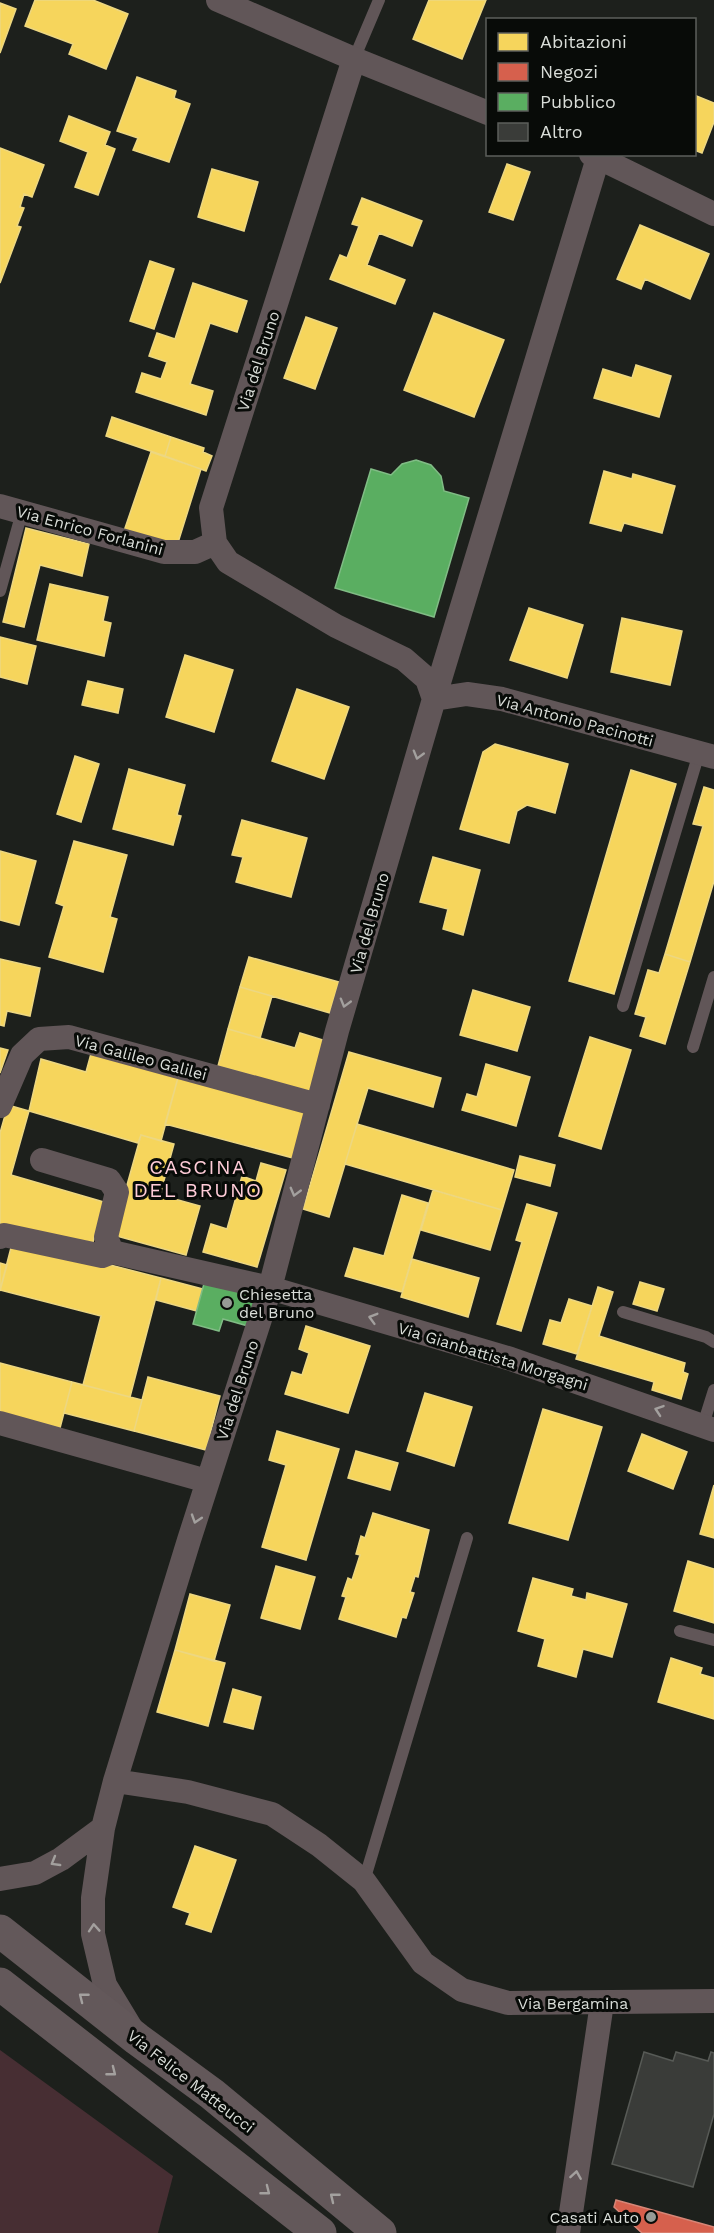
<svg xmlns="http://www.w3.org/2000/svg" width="714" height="2233" font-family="'Work Sans',sans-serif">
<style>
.green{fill:#472e33}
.homes{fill:#f6d55c;stroke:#edd781;stroke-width:1.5}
.shops{fill:#d6604d;stroke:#d78677;stroke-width:1.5}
.public{fill:#5aae61;stroke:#80bc85;stroke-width:1.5}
.building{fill:#3a3c39;stroke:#575a56;stroke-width:1.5}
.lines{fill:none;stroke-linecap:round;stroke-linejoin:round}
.lane{stroke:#615658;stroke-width:12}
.street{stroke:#615658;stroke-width:24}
.secondary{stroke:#63585a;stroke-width:33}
.oneway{stroke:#a3a09e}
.oneway2{stroke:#a4a19f}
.poi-dot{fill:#979b96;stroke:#080b08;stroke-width:2}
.labels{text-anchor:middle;stroke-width:6;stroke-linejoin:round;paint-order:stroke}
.street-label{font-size:16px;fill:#d9ddd8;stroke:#080b08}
.poi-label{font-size:16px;fill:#d9ddd8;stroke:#080b08;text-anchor:start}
.quarter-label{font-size:20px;letter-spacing:1.5px;fill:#ffccd8;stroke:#080b08}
</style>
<rect width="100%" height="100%" fill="#1d201c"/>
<!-- green -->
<path class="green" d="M0,2050l173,126 -15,57h-158z"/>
<!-- homes -->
<path class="homes" d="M35,0h58l35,14 -22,55 -37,-15 4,-10 -48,-18z
M429,0h57l-24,59 -49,-20z
M0,3l16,6 -16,44z
M137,77l39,14 -2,7 16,6 -21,58 -36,-12 5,-12 -21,-7z
M694,95l20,8v19l-12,31 -8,-3z
M69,116l41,16 -5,13 10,4 -17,46 -23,-8 13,-35 -28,-11z
M0,148l44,17 -12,32 -8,-3 -4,13 4,1 -7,18 4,1 -21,56z
M507,164l23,8 -17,48 -24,-8z
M212,169l46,13 -14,49 -46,-14z
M362,198l60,23 -10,25 -33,-13 -12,32 38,15 -10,24 -65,-25 10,-24 7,3 12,-32 -7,-2z
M640,225l69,29 -19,45 -45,-20 -4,10 -24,-10z
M150,261l24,8 -20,60 -24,-8z
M193,283l54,18 -10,31 -27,-9 -20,61 23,7 -7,24 -70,-23 6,-19 19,6 6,-17 -18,-6 8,-23 18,6z
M434,313l70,27 -30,77 -70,-27z
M306,317l31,11 -22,61 -31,-11z
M636,365l35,11 -12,41 -65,-19 9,-29 29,9z
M112,417l59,20 -6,19 -59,-20z
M171,437l33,11 -1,4 9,4 -6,15 -41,-15z
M151,452l50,17 -25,80 -52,-18z
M604,471l28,8 1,-5 42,12 -13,47 -38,-10 -3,8 -31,-8z
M26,528l63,16 -7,32 -42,-11 -16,62 -21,-5z
M50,584l58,13 -5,24 8,2 -7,33 -67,-16z
M529,608l54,17 -16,53 -57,-18z
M622,618l60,13 -12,54 -59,-13z
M0,637l36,9 -9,38 -27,-7z
M185,655l48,15 -19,62 -48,-15z
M88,681l35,8 -5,24 -36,-8z
M297,689l52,18 -25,72 -52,-18z
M495,744l73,20 -13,49 -28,-8 -10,6 -8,32 -49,-14 23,-77z
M75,756l24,8 -18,58 -24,-8z
M129,769l56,16 -8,30 4,1 -8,29 -60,-16z
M631,770l45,14 -62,210 -45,-13z
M704,787l10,3v91l-24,81 -25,-8 38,-128 -10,-2z
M242,820l65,18 -16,59 -55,-15 7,-25 -11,-2z
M74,841l53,14 -17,62 7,2 -14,53 -54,-15 15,-51 -8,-3z
M0,851l36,10 -17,64 -19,-5z
M433,857l47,13 -17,65 -20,-6 5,-20 -28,-7z
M665,954l25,8 -25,82 -25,-8 6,-19 -11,-3 13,-44 11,3z
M249,957l90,25 -9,31 -90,-26z
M0,959l40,9 -10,48 -23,-5 -3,15 -4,-1z
M240,987l32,9 -12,42 -32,-9z
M473,990l57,17 -13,44 -57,-16z
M228,1029l67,19 5,-15 26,8 -14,51 -94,-26z
M590,1037l41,13 -30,99 -42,-13z
M0,1048l8,2 -8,23z
M92,1050l87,24 -18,67 -20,-6 -3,8 -109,-32 12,-52 45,13z
M349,1052l92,26 -8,29 -65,-19 -39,129 -26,-8z
M486,1064l44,13 -14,49 -54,-16 5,-16 10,3z
M179,1074l127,35 -13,49 -128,-34z
M8,1105l21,6 -18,64 93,27 -14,51 -90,-25v-95z
M357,1124l157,46 -12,40 -157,-46z
M141,1135l33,9 -14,51 40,11 -14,49 -73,-20z
M520,1156l35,9 -5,21 -35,-9z
M261,1163l25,7 -29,97 -54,-15 8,-28 16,5 15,-53 14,5z
M433,1190l69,20 -12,40 -69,-20z
M402,1195l26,8 -26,89 -57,-16 9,-28 30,8z
M527,1204l30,9 -36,118 -24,-7 25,-82 -6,-2z
M13,1240l148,38 -31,119 -47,-12 18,-69 -101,-26z
M412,1259l67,19 -11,39 -67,-20z
M0,1263l7,2 -7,26z
M161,1278l42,11 -6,22 -41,-11z
M640,1282l24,7 -7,22 -24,-7z
M598,1287l15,5 -14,44 86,27 -2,9 5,2 -7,25 -29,-9 2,-8 -78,-23z
M569,1299l23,7 -15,48 -34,-10 7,-24 11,3z
M306,1326l64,20 -22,67 -63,-19 7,-22 10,3 7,-22 -10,-4z
M0,1363l72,19 -12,46 -60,-15z
M148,1377l72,19 -14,54 -72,-19z
M72,1382l70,18 -8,31 -70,-18z
M425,1393l47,14 -18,59 -47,-15z
M543,1409l59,18 -34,113 -59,-17z
M277,1431l62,18 -33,111 -44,-13 24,-82 -17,-5z
M642,1434l45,18 -14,37 -45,-18z
M356,1451l42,12 -8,27 -42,-12z
M714,1485v53l-14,-4z
M373,1513l56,17 -11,47 -3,-1 -5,16 4,1 -8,25 -4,-1 -6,20 -57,-18 7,-22 -4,-1 6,-18 4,2 8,-25 -4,-1 5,-18 4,2z
M688,1561l26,8v54l-40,-12z
M276,1566l39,11 -15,52 -39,-11z
M533,1578l40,11 -2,7 15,4 1,-7 40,11 -15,53 -29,-8 -7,28 -38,-11 7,-27 -27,-8z
M190,1594l40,11 -16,56 -39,-11z
M175,1650l50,13 -17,63 -51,-14z
M671,1658l31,10 -2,6 14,4v41l-56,-17z
M233,1689l28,8 -8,32 -29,-7z
M195,1846l41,14 -25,72 -25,-8 4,-11 -17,-6z"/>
<!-- shops -->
<path class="shops" d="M616,2200l98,27v6h-72l-28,-26z"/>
<!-- public -->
<path class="public" d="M416,460l15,5 10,11 3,15 25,7 -35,119 -99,-29 36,-119 20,6 11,-11z
M205,1280l52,15 -9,31 -25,-7 -4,12 -26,-7z"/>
<!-- building -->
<path class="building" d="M644,2052l29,9 3,-9 32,9 3,-9 3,1v61l-21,73 -81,-23z"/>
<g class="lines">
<!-- lane -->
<path class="lane" d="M354,59l25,-59
M0,591l22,-79
M623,1006l76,-253
M693,1047l21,-70
M623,1312l83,25 8,5
M703,1425l11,-35
M680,1631l34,9
M364,1881l103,-343"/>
<!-- street -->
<path class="street" d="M218,0l136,59 -143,449 4,35 13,19 108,64 68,33 23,20 7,20 164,-541
M354,59l134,54
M591,154l123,60
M0,506l164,46h31l20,-9
M0,1106l22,-51 17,-16 30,-2 249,68
M42,1160l67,20 8,12 -11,45 6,15 158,36 241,71 203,71
M0,1237l4,-2 98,21 10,-4
M0,1423l207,58
M115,1781l73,11 84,22 47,31 45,36 59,82 39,27 46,13 206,-2
M0,1879l35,-6 26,-14 42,-31
M131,2028l-26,-43 -12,-51v-36l10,-70 12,-47 74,-241 81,-252 67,-257 97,-332 33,-5 35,5 212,58
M568,2233l34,-230"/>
<!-- secondary -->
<path class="secondary" d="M0,1931l137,108 75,55 168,139
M0,1984l320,249"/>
</g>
<!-- one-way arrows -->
<defs><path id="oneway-chevron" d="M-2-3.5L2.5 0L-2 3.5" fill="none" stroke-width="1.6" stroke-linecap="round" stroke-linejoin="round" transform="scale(1.5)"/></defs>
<g class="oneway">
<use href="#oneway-chevron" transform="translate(418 755) rotate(106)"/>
<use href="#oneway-chevron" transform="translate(345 1003) rotate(106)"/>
<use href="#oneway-chevron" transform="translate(295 1192) rotate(105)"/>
<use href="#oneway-chevron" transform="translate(373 1318) rotate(-164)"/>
<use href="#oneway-chevron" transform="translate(659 1410) rotate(-161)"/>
<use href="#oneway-chevron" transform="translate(196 1519) rotate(108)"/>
<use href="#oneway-chevron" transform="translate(55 1862) rotate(150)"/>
<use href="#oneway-chevron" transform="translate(94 1928) rotate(-94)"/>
<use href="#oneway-chevron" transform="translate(576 2175) rotate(-81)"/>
</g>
<g class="oneway2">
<use href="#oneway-chevron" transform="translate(83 1997) rotate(-142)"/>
<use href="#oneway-chevron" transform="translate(112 2072) rotate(38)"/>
<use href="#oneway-chevron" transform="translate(266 2191) rotate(38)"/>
<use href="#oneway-chevron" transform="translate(334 2197) rotate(-141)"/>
</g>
<!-- markers -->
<g class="poi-dot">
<circle cx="227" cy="1303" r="6"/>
<circle cx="651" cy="2217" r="6"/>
</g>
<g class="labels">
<!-- street labels -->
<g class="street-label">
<text transform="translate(258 361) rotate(-72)" y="6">Via del Bruno</text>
<text transform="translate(90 530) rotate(15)" y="6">Via Enrico Forlanini</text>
<text transform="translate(575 720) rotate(15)" y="6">Via Antonio Pacinotti</text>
<text transform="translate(369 923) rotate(-74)" y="6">Via del Bruno</text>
<text transform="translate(141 1057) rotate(15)" y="6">Via Galileo Galilei</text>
<text transform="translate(493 1356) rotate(17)" y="6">Via Gianbattista Morgagni</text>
<text transform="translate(237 1390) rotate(-72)" y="6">Via del Bruno</text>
<text x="573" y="2009">Via Bergamina</text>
<text transform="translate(191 2081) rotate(38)" y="6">Via Felice Matteucci</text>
</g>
<!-- poi labels -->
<g class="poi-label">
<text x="239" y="1300">Chiesetta<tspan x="239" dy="18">del Bruno</tspan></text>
<text x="639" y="2223" text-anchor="end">Casati Auto</text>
</g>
<!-- quarter labels -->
<g class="quarter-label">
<text x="198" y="1174">CASCINA<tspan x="198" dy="23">DEL BRUNO</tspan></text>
</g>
</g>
<!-- legend -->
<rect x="486" y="18" width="210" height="138" fill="#080b08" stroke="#5c5f5b" stroke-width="1.5"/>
<rect x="498" y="33" width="30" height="18" fill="#f6d55c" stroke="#5c5f5b" stroke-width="1.5"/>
<text x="540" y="48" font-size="18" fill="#d9ddd8">Abitazioni</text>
<rect x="498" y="63" width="30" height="18" fill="#d6604d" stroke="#5c5f5b" stroke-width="1.5"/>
<text x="540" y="78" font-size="18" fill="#d9ddd8">Negozi</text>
<rect x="498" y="93" width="30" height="18" fill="#5aae61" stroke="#5c5f5b" stroke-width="1.5"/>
<text x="540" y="108" font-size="18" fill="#d9ddd8">Pubblico</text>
<rect x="498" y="123" width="30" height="18" fill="#3a3c39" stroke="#5c5f5b" stroke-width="1.5"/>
<text x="540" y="138" font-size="18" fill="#d9ddd8">Altro</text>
</svg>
